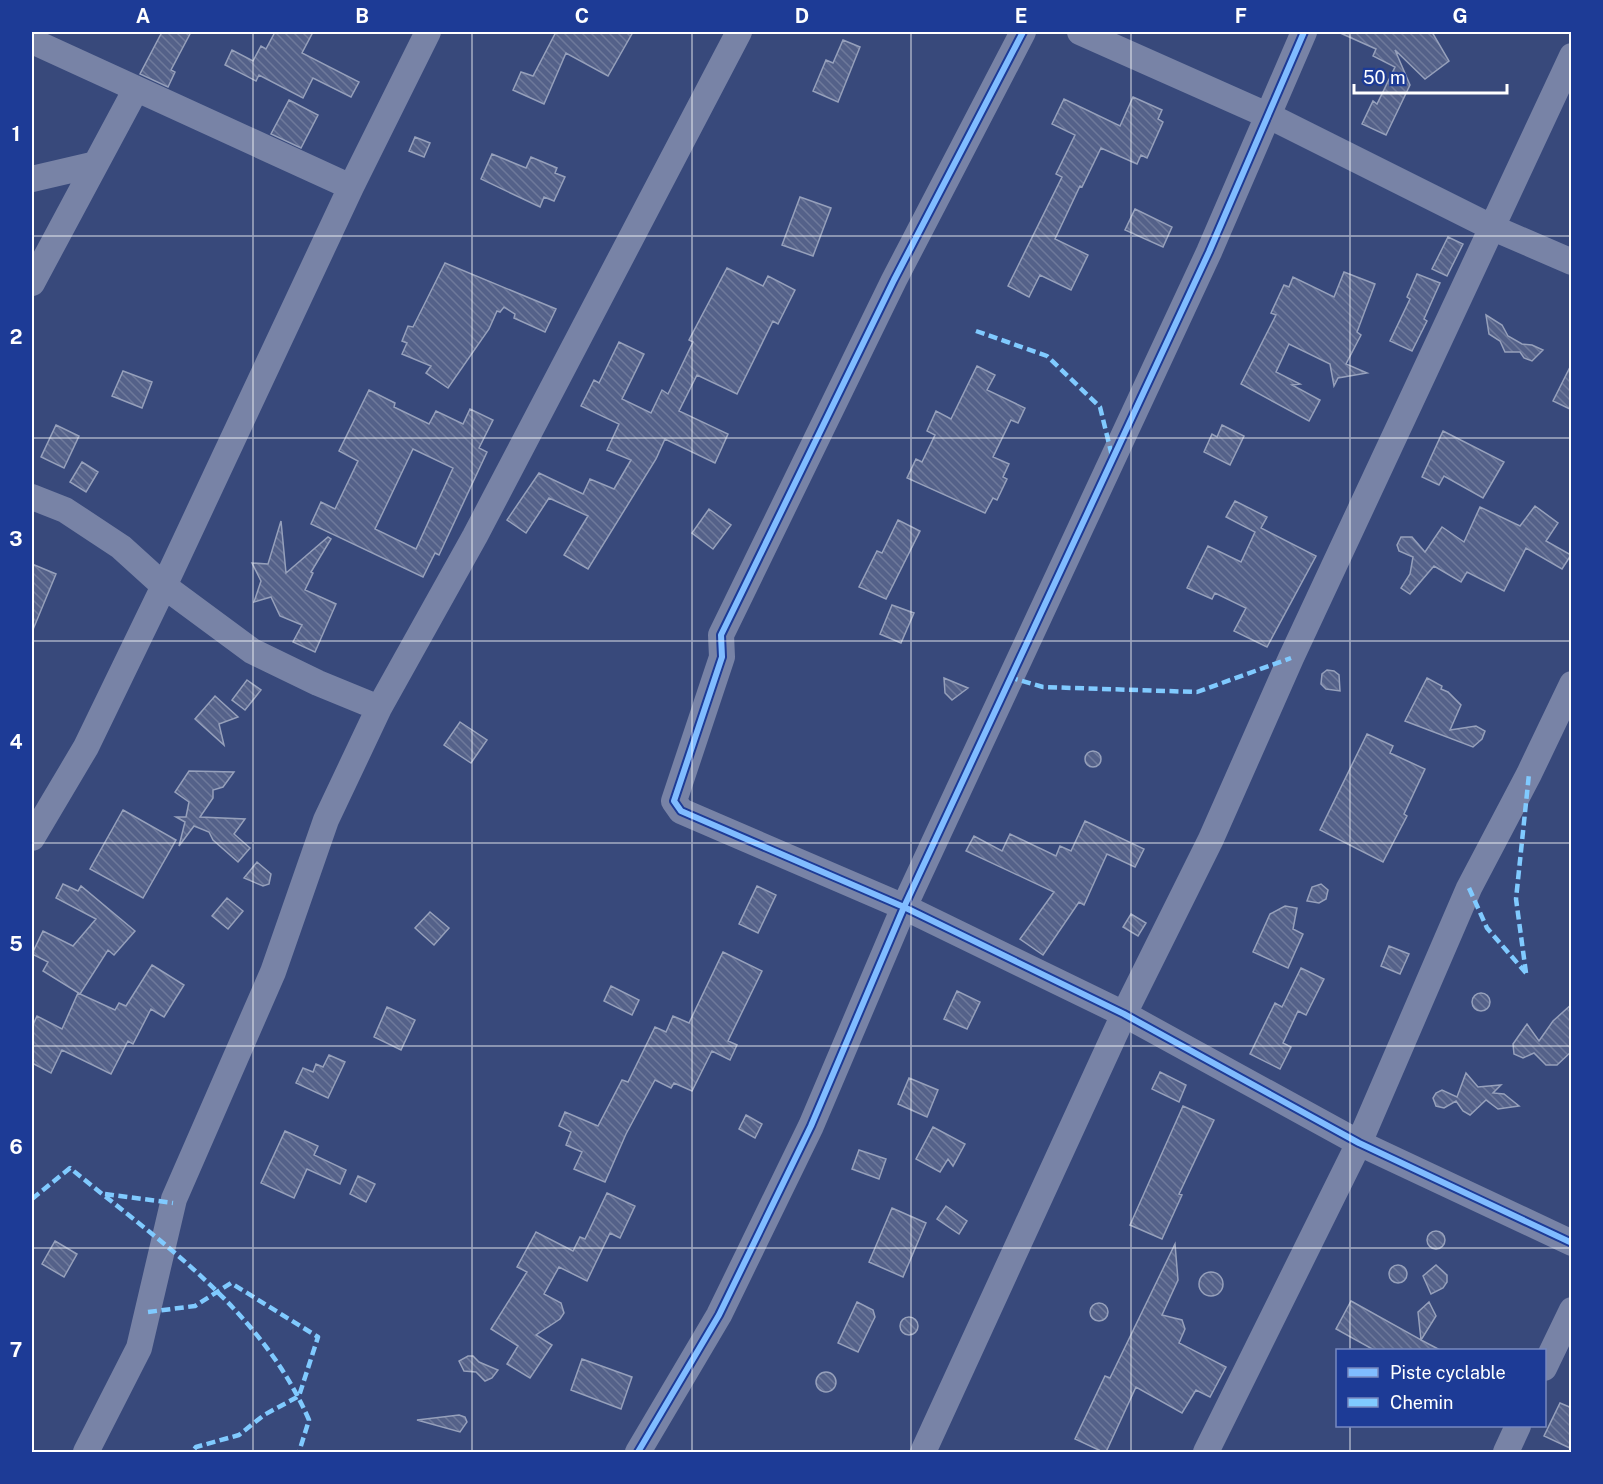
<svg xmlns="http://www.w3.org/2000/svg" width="1603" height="1484" font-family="'Public Sans',sans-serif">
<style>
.building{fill:url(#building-back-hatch);stroke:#96a0bb;stroke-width:1.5;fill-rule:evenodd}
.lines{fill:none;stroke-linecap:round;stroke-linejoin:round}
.minor{stroke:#7883a6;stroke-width:26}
.quiet{stroke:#80caff;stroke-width:4.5;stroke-dasharray:9 4.5;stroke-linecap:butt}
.cycleway-casing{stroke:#1d3b96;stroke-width:10}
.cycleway{stroke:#80bcff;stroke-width:6}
.grid{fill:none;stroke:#fff;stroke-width:1.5;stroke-opacity:0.55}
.neatline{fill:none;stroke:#fff;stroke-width:2}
.grid-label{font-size:20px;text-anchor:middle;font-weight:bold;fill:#fff}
</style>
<defs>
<pattern id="building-back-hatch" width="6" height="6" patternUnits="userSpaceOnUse" patternTransform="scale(1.5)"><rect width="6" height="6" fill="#546189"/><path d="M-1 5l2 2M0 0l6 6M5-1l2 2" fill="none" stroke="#6e799b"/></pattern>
</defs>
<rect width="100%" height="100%" fill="#38497b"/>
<!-- building -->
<path class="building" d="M162,32h29l-20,38 4,2 -7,15 -28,-13z
M275,32h38l-11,21 57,29 -8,15 -38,-19 -10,20 -44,-23 -3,6 -31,-16 7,-15 21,11 8,-15 5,3z
M556,32h77l-25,44 -42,-23 -22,51 -31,-14 8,-18 12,4z
M1338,32h94l17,29 -24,18 -30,-29 15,35 -24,50 -24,-11 11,-23 4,3 18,-37 -22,-11 3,-7z
M843,40l17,7 -22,55 -25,-11 13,-31 7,3z
M1133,97l29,13 -4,9 5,3 -16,36 -6,-3 -4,9 -36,-16 -19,39 -2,-1 -25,53 33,16 -17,35 -31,-15 -11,22 -21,-11 54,-109 -6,-3 19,-39 -23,-11 12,-25 56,27z
M289,100l29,15 -17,33 -30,-14z
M415,137l15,6 -6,14 -15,-6z
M492,154l34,14 5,-11 26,11 -2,5 10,4 -11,24 -10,-4 -4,10 -59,-28z
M800,197l31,11 -18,48 -31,-11z
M1135,209l37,18 -9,20 -38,-17z
M1448,237l15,7 -16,32 -15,-7z
M445,263l111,46 -11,23 -31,-14 1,-4 -11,-7 -4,5 -3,-1 -8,18 -41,59 -22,-15 5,-7 -29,-12 5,-11 -5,-2 6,-15 5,1z
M727,268l36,18 5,-10 27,14 -17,34 -5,-3 -36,73 -40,-19 -18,36 49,23 -13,29 -50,-24 -9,20 -68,110 -24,-14 24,-39 -39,-18 -23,35 -19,-13 32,-47 44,21 7,-15 24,10 17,-29 -24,-10 12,-26 -38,-18 13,-26 5,3 20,-41 25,12 -22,45 29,14 11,-23 6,4 25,-52 -4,-2z
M1344,272l31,12 -18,48 4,3 -15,29 21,9 -29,5 -4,8 -4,-22 -41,-20 -13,28 24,12 -8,1 28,15 -11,21 -68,-37 35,-69 -5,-2 13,-28 5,2 4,-10 41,20z
M1417,274l23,9 -16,36 3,2 -15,30 -22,-10 20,-42 -3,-2z
M1486,315l16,10 6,11 14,8 10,1 11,5 -11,11 -8,-3 -4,-6h-15l-5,-11 -11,-7z
M1572,363v47l-19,-9z
M977,366l18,9 -8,15 38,18 -7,15 -7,-3 -18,37 16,7 -6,13 4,2 -10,21 -4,-2 -8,15 -78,-35 9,-19 6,3 13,-27 -8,-4 9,-20 15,8z
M123,371l29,11 -10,26 -30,-12z
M369,390l26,13 -1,4 35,17 7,-13 27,13 7,-15 23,11 -14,28 8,4 -48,103 -4,-2 -12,24 -112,-53 10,-22 14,7 23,-48 -19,-10zM413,449l40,19 -37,81 -41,-20z
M56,425l23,11 -15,32 -23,-11z
M1222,425l22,11 -14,29 -26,-13 8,-18 5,3z
M1443,431l61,31 -21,36 -39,-22 -5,9 -17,-8z
M82,462l16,10 -12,20 -16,-10z
M1235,501l32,16 -6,11 55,28 -49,91 -33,-16 12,-23 -31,-15 -3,6 -25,-11 21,-42 33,16 14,-30 -29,-15z
M1535,506l23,17 -12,18 25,14 -9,14 -36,-21 -22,43 -37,-19 -6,10 -27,-16 -24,28 -9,-6 9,-14 3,-17 -14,-6 -2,-6 4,-8h11l13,15 17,-25 22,15 16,-35 40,19z
M709,509l22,16 -18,24 -21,-16z
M898,520l22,11 -34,68 -27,-12 18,-36 5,2z
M281,521l5,52 42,-36 3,2 -20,33 2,1 -8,17 31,14 -21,48 -22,-10 9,-17 -22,-9 -9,-19 -17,5 7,-21 -9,-18 16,1z
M32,564l24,10 -24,58z
M892,605l22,8 -13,30 -21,-9z
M1327,670l7,1 5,4 1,16 -14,-2 -5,-5 1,-10z
M944,678l24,10 -16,12 -7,-7z
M1427,678l15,8 -1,3 7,3 13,13 -11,25 26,-4 9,5 -3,8 -9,8 -68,-26z
M247,680l14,10 -16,20 -13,-10z
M215,696l23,21 -19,7 5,21 -29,-26z
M460,722l27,18 -16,23 -27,-18z
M1367,734l26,12 -3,7 35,16 -21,45 3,2 -24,46 -63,-32z
M1085 759a8 8 0 1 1 16 0a8 8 0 1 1-16 0Z
M189,771l45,1 -11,15 -10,3v8l-13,19 45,2 -11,15 16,14 -12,14 -25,-22 -4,-8 -15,-6 -15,20 6,-24 -9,-5h10l3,-15 -14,-10z
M123,810l53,30 -33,58 -53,-29z
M1085,821l59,28 -9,18 -28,-13 -23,51 -5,-3 -36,53 -23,-16 34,-47 -88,-41 8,-15 28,15 8,-17 46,22 4,-10 11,5z
M257,862l14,12 -2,10 -6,2 -19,-8z
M63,884l15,7 3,-5 54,45 -21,24 -6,-5 -28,44 -37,-23 5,-9 -16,-8 11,-23 30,15 23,-27 -40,-21z
M1321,884l7,6 -2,9 -7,4 -12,-2 5,-14z
M757,886l19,9 -18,38 -19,-9z
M227,898l16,13 -15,18 -16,-13z
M1285,906l12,2 -4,21 10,5 -15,34 -35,-16 17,-38z
M430,912l19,16 -15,17 -19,-17z
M1131,914l15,9 -8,13 -15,-9z
M1389,946l20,8 -9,20 -19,-8z
M723,952l39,19 -34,70 9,4 -7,15 -18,-9 -20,40 -18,-8 -3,5 -16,-8 -29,54 -21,48 -31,-13 8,-17 -16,-7 5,-13 -12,-6 6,-14 33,14 24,-46 6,2 27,-55 11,5 7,-16 16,7z
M152,965l32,20 -20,32 -13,-8 -18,35 -5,-3 -17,33 -49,-24 -11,23 -19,-10v-36l5,-11 25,13 16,-36 37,17 4,-7 7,3z
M1301,968l23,11 -18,36 -8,-4 -15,32 8,4 -11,22 -30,-15 25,-51 7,4z
M611,986l28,14 -7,15 -28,-14z
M957,991l23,11 -13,27 -23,-10z
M1472 1002a9 9 0 1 1 18 0a9 9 0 1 1-18 0Z
M1572,1004v47l-15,14h-11l-12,-12 -11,5 -9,-4 -1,-10 14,-20 12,17 14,-20z
M387,1007l28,13 -14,30 -27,-13z
M329,1055l16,7 -17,36 -32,-15 7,-15 10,4 3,-8 7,3z
M1160,1072l26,13 -7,17 -27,-13z
M1466,1073l12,14 23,-2 -8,8 11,1 15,12 -21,3 -12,-9 -16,15 -7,-4 -7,-10 -12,7 -8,-2 -3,-8 3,-5 6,-3 15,7z
M909,1078l29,12 -11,27 -29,-13z
M1183,1106l31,14 -35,74 3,1 -20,44 -32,-14z
M746,1115l16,9 -7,14 -16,-9z
M933,1127l32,17 -12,22 -5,-7 -8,13 -24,-13z
M285,1131l33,15 -4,9 32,15 -6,14 -33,-15 -13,29 -33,-15z
M859,1150l27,9 -7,20 -27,-10z
M358,1176l17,8 -9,18 -16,-8z
M607,1193l28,13 -15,32 -10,-5 -23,48 -28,-14 -15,27 17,9 3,10 -4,6 -24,16 16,10 -22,33 -23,-14 11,-18 -27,-17 36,-57 -10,-5 19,-35 37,19 7,-14 5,2z
M946,1206l21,15 -8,13 -22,-15z
M892,1208l34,15 -23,54 -34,-15z
M1427 1240a9 9 0 1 1 18 0a9 9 0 1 1-18 0Z
M55,1241l22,13 -13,23 -22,-13z
M1175,1244l3,36 -16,35 20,5 3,9 -6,14 47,24 -16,30 -14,-7 -14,23 -46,-26 -30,65h-3l-28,-13 30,-63 5,2z
M1389 1274a9 9 0 1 1 18 0a9 9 0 1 1-18 0Z
M1436,1265l11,10v7l-4,6 -12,6 -8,-18z
M1199 1284a12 12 0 1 1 24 0a12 12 0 1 1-24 0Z
M1351,1301l70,39 -3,-28 11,-10 7,14 -15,24 19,10h-66l-38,-21z
M857,1302l16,8 2,7 -17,35 -20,-9z
M1090 1312a9 9 0 1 1 18 0a9 9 0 1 1-18 0Z
M900 1326a9 9 0 1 1 18 0a9 9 0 1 1-18 0Z
M468,1356h5l6,6 19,8 -6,8 -7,3 -9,-9 -12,-1 -5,-10z
M582,1359l50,18 -11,32 -50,-19z
M816 1382a10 10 0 1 1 20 0a10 10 0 1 1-20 0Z
M1560,1403l12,5v41l-28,-13z
M459,1415l6,2 2,5 -7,10 -43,-12z"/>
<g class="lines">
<!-- minor -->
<path class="minor" d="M1023,32l-129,248 -173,355 1,22 -48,144 7,10 223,96 220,107 235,129 213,100
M1080,32l187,83 224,112 81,35
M32,41l319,146
M32,179l60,-14
M32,283l104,-194
M32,497l33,13 56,37 43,39 88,65 66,32 61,25
M32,838l54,-91 78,-161 187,-399 77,-155
M1544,1368l28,-58
M86,1452l53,-104 35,-149 99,-227 53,-152 53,-112 96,-172 264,-504
M638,1452l81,-137 92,-189 93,-219 305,-655 95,-220
M923,1452l201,-438 87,-175 80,-181 281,-602
M1206,1452l153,-309 110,-255 60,-114 43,-90
M1506,1452l12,-26"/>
<!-- quiet -->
<path class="quiet" d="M976,331l71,25 53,51 12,49
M1009,677l34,10 154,5 94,-34
M1469,888l18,40 39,45
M1526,973l-10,-74 13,-125
M105,1194l68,9
M32,1199l38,-31c90,74 191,141 239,252l-10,32
M148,1312l47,-6 36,-23 87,54 -19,59 -35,19 -25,20 -43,12 -4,5"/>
<defs>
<path id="cycleway" d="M1023,32l-129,248 -173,355 1,22 -48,144 7,10 223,96 220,107 235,129 213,100
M638,1452l81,-137 92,-189 93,-219 305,-655 95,-220"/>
</defs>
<!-- cycleway casing -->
<use href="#cycleway" class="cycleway-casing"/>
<!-- cycleway -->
<use href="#cycleway" class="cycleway"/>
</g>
<!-- grid -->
<path class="grid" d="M253,32v1420M472,32v1420M692,32v1420M911,32v1420M1131,32v1420M1350,32v1318M32,236h1540M32,438h1540M32,641h1540M32,843h1540M32,1046h1540M32,1248h1540M1350,1426v26"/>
<!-- border -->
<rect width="1603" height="1484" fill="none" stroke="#1d3b96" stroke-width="66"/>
<!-- legend -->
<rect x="1336" y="1349" width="210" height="78" fill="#1d3b96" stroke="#7789c0" stroke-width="1.5"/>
<rect x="1348" y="1368" width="30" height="9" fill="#80bcff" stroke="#7789c0" stroke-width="1.5"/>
<text x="1390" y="1379" font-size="18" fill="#ffffff">Piste cyclable</text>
<rect x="1348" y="1398" width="30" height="9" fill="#80caff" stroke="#7789c0" stroke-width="1.5"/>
<text x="1390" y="1409" font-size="18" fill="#ffffff">Chemin</text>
<!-- scale -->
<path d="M1354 84v9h153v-9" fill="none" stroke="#ffffff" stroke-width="3"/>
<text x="1363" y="84" font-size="18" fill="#ffffff" stroke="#1d3b96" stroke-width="4.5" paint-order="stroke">50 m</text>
<rect x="33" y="33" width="1537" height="1418" class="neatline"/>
<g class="grid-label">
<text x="143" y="23">A</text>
<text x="362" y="23">B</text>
<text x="582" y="23">C</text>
<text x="802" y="23">D</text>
<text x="1021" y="23">E</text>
<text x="1241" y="23">F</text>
<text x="1460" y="23">G</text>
<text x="16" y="141">1</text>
<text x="16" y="344">2</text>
<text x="16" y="546">3</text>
<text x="16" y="749">4</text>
<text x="16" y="951">5</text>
<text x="16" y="1154">6</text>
<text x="16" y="1357">7</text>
</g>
</svg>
